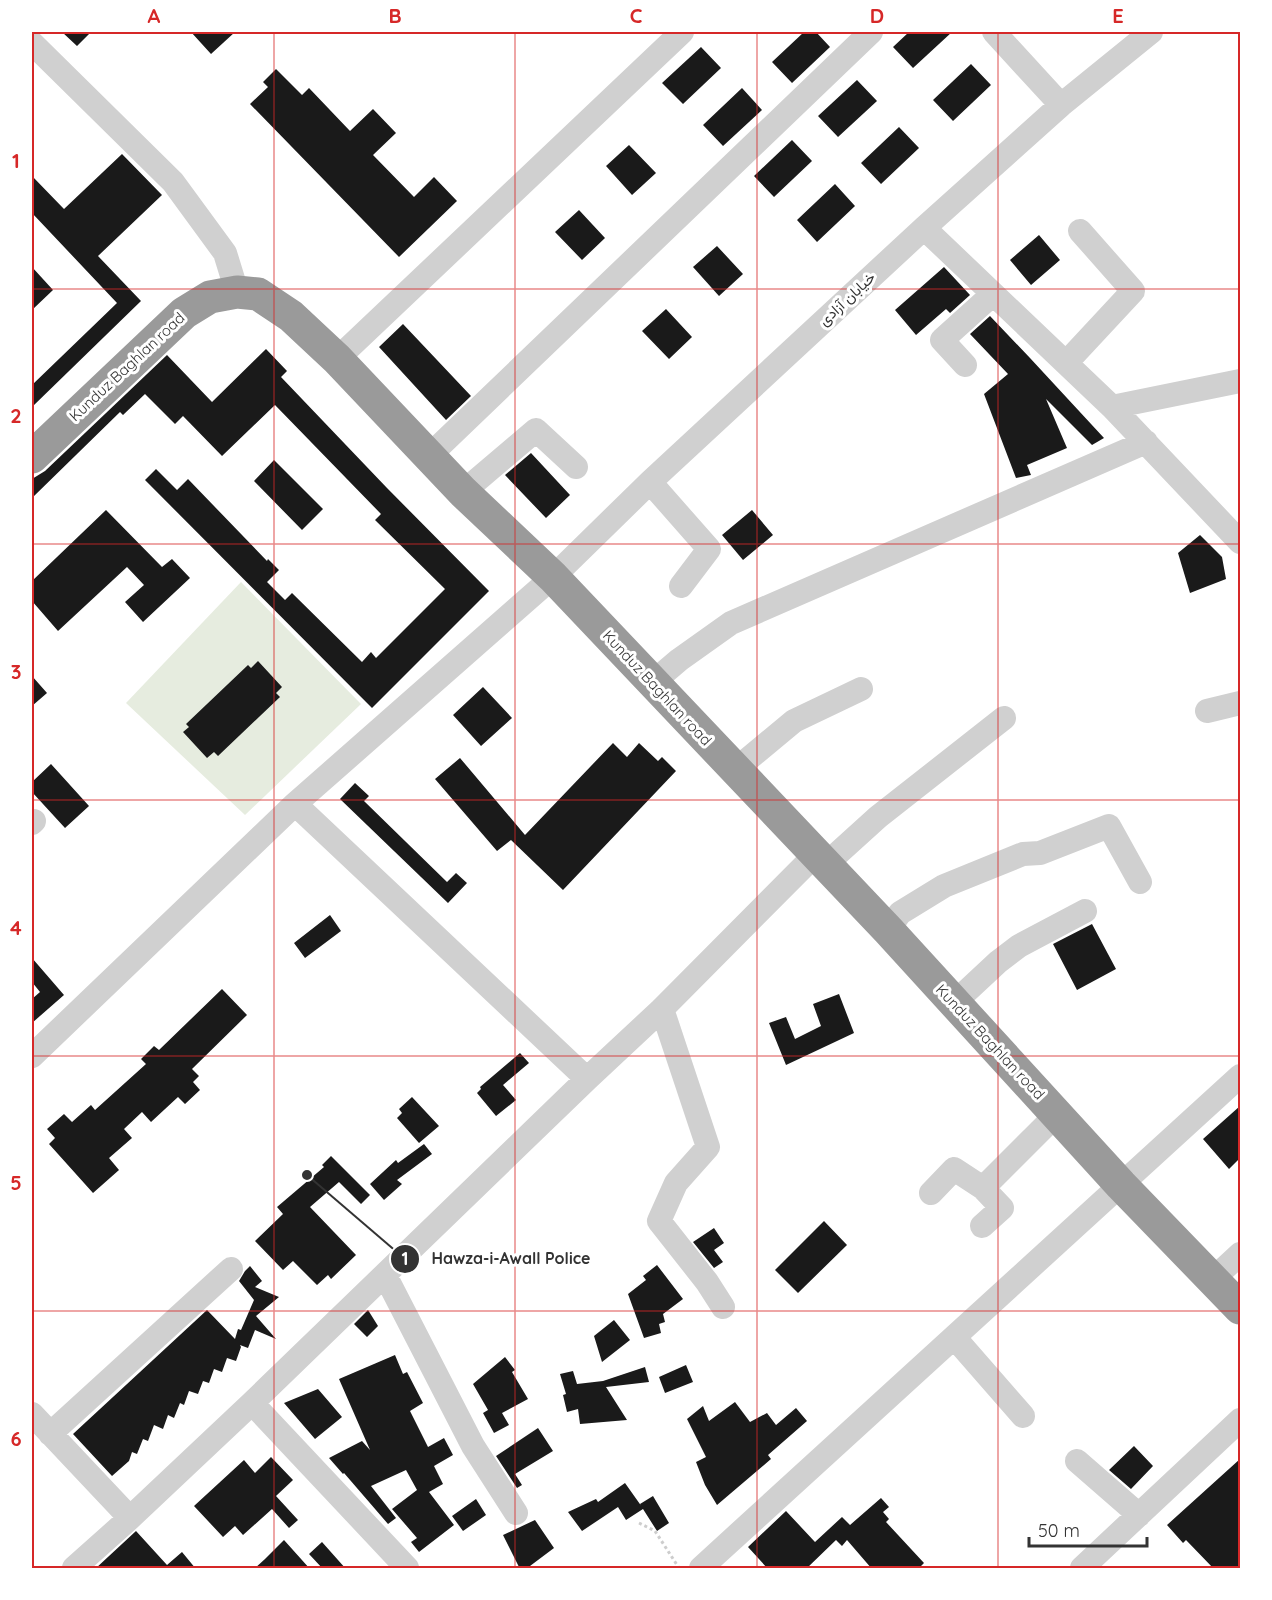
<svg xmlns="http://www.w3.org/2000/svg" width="1272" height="1600" font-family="Quicksand,Vazirmatn,sans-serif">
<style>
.grass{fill:#e6ecdf}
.building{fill:#1a1a1a}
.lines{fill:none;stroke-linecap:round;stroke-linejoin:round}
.path{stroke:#cdcdcd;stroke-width:3;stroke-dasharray:3 3;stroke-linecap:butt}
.minor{stroke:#d0d0d0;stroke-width:24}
.highway{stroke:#9a9a9a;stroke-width:33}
.grid{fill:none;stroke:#d62828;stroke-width:1.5;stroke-opacity:0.55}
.labels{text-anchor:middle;stroke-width:6;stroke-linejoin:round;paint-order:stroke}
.street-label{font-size:15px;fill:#333;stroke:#fff}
.leader{fill:none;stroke:#333;stroke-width:2}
.callout-dot{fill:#333;stroke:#fff;stroke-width:2}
.mark-label{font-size:18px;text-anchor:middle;font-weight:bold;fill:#fff}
.callout-label{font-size:16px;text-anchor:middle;font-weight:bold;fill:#333;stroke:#fff;stroke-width:6;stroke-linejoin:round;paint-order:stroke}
.neatline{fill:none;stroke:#d62828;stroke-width:2}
.grid-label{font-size:20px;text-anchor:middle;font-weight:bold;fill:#d62828}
</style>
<rect width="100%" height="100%" fill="#fff"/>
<!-- grass -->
<path class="grass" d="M241,582l120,122 -116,111 -119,-112z"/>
<!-- building -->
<path class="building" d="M62,32h29l-14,14z
M191,32h44l-24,22z
M804,32h12l14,15 -38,36 -20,-21z
M909,32h43l-39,36 -20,-21z
M701,47l20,21 -38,36 -21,-21z
M971,64l20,21 -38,36 -20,-21z
M276,69l26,26 7,-7 41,43 23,-22 23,24 -23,22 41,42 20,-20 23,24 -58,56 -149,-153 18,-17 -5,-5z
M857,80l20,21 -39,36 -20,-21z
M742,88l20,22 -39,36 -20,-21z
M899,127l20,21 -38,36 -20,-21z
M792,140l20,21 -38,36 -20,-21z
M629,145l27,28 -24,22 -26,-29z
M122,154l40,41 -64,61 43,45 -109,106v-22l85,-82 -85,-90v-37l32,33z
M835,184l20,22 -38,36 -20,-22z
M579,210l26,28 -23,22 -27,-28z
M1039,235l21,25 -29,25 -21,-25z
M717,246l26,28 -24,22 -26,-29z
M32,267l21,23 -21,20z
M944,267l26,28 -20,18 -4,-4 -30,26 -21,-25z
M666,309l26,28 -23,22 -27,-28z
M990,316l40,42 74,80 -12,7 -46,-46 21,49 -40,17 4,10 -15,3 -32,-84 24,-20 -38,-40z
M403,324l68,72 -25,24 -67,-73z
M266,349l21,22 -6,6 106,111 102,103 -117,117 -227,-228 11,-11 21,21 11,-11 79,82 1,-2 11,11 -12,12 18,18 7,-7 70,69 9,-10 5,6 69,-69 -70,-69 6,-6 -106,-109 -53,51 -39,-40 -8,8 -30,-30 -22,21 -3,-3 -88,86v-19l13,-8 122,-116 45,47z
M531,453l39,42 -24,23 -41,-43z
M274,460l49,49 -21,21 -48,-49z
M106,510l56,57 10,-8 18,19 -47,44 -18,-20 19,-17 -17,-18 -69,64 -26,-30v-20z
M752,510l21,25 -30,25 -21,-25z
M1200,535l22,22 4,22 -36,14 -12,-40z
M258,661l24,26 -6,6 4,4 -62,59 -4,-4 -7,6 -24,-26 6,-5 -3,-3 62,-59 3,3z
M32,676l15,17 -15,13z
M483,687l29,31 -31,28 -28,-31z
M613,743l14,14 12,-14 19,18 4,-4 14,14 -113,119 -52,-50 -14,11 -62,-72 25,-21 65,77z
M51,764l38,42 -24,22 -33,-36v-10z
M355,783l14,13 -5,5 83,81 9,-9 11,10 -19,20 -108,-104z
M330,915l11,16 -36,27 -11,-15z
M1092,924l24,45 -39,21 -24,-46z
M32,958l32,37 -32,28v-24l8,-7 -8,-10z
M222,989l25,26 -55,54 7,7 -6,6 7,8 -15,14 -7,-7 -27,25 -9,-10 -18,17 8,9 -23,20 10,12 -26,23 -44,-49 6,-6 -8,-9 17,-15 8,8 19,-17 4,5 51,-46 -5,-5 13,-13 5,4z
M839,994l15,39 -68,32 -17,-42 17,-6 9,22 26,-13 -8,-22z
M520,1053l9,10 -26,22 13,15 -20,16 -19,-23 4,-4 -1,-2z
M412,1097l27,29 -20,17 -22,-25 5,-5 -3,-4z
M1240,1106v52l-11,11 -26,-30z
M424,1144l8,10 -35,26 5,4 -18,16 -14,-16 26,-24 2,3z
M331,1156l39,39 -9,9 -22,-22 -29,25 46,48 -25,24 -3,-4 -11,10 -24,-24 -10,9 -28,-29 28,-27 -6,-7 47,-40 -2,-2z
M824,1221l23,24 -49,48 -23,-23z
M714,1228l10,15 -10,7 9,12 -9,6 -21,-26z
M657,1265l26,34 -20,15 2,8 -6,2 2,9 -17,5 -16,-44 18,-14 -3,-4z
M250,1266l12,15 -7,6 24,10 -23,19 20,23 -21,-9 -7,18 -8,-3 1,2 -5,14 -9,-3 -5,14 -8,-3 -5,14 -6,-2 -5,13 -9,-3 -5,14 -4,-2 -6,15 -6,-3 -5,14 -9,-4 -6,16 -5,-2 -6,15 -5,-2 -3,9 -17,15 -39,-42 134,-124 28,29 3,-10 3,1 13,-30 -15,-19 6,-10z
M368,1310l10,16 -11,11 -13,-13z
M614,1320l16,20 -28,22 -8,-26z
M395,1355l8,19 4,-2 16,31 -13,8 18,36 16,-9 9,17 -19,11 9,18 -14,8 25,33 -35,27 -8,-10 6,-4 -25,-29 25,-19 -11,-20 -35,16 25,32 -8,6 -44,-51 -1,1 -14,-16 33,-17 8,9 -31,-71z
M505,1357l10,13 -3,2 16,27 -26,14 7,12 -15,8 -11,-20 5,-3 -15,-26z
M686,1365l7,17 -28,11 -6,-16z
M645,1367l4,15 -43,5 21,33 -47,4 -2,-15 -11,3 -4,-17 3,-1 -6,-20 13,-3 4,13 26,-3z
M318,1389l24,28 -27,22 -31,-36z
M735,1402l15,20 17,-9 9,12 20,-17 11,13 -39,34 3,4 -54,46 -12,-20 -9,-23 10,-5 -19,-38 16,-13 6,15z
M538,1428l15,23 -38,23 7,11 -5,3 -21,-32z
M1134,1446l19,20 -22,23 -22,-19z
M271,1457l22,23 -17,16 22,24 -9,8 -17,-19 -29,26 -8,-9 -12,11 -29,-31 50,-46 11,13z
M1240,1459v110h-26l-28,-29 -3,3 -16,-18z
M625,1483l17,24 -2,-3 13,-8 16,27 -12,8 -14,-22 -17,11 -8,-13 -36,24 -14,-19 28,-13 2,3z
M881,1498l8,9 -6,5 6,7 -3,3 38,41 -6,6h-46l-25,-29 -5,6 -6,-6 -30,29h-38l-20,-22 38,-36 29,31 27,-25 8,8z
M476,1499l10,16 -23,16 -11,-15z
M535,1520l19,28 -28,21h-6l-17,-34z
M136,1531l31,34 15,-13 14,17h-101z
M284,1540l26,29h-56l11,-10z
M322,1542l24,27h-23l-14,-15z"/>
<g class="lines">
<!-- path -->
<path class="path" d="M639,1523l16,8 24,37"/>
<!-- minor -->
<path class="minor" d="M994,32l67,73
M32,43l141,139 52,71 12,39
M924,228l188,179 128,135
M337,359l345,-327
M1066,363l67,-72 -53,-60
M965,365l-23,-25 51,-46
M1112,407l128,-26
M429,456l442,-424
M650,482l59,67 -28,37
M463,492l73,-62 40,37
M652,683l27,-23 52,-37 415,-181
M1207,711l33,-8
M735,770l59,-49 67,-32
M295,804l292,275
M32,823l2,-2
M825,865l53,-48 126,-99
M888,930l12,-17 44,-27 79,-32 17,-1 69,-27 31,56
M954,1003l44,-41 21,-16 66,-35
M662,1009l46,138 -32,36 -17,38 48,61 16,25
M32,1056l263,-252 258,-227 97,-95 274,-254 137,-123 90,-73
M983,1188l74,-74
M931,1193l23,-24 29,19 19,20 -20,18
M385,1275l88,171 43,67
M1213,1279l27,-25
M954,1337l69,79
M252,1403l155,165
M32,1414l98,104
M50,1434l181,-165
M1077,1461l62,54
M74,1568l56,-50 122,-115 335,-324 75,-70 153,-154
M701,1568l539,-492
M1082,1568l158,-148"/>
<!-- highway -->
<path class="highway" d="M32,457l152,-144 26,-16 27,-5 21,2 33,22 46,43 126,133 90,85 335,353 233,255 119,123"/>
</g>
<!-- grid -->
<path class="grid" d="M274,32v1536M515,32v1536M757,32v1536M998,32v1536M32,289h1208M32,544h1208M32,800h1208M32,1056h1208M32,1311h1208"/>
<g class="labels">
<!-- street labels -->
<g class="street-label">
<text transform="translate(847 299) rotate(-43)" y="5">خیابان آزادی</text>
<text transform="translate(127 367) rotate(-43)" y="5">Kunduz Baghlan road</text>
<text transform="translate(657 688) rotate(47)" y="5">Kunduz Baghlan road</text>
<text transform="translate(990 1042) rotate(47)" y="5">Kunduz Baghlan road</text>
</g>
</g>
<!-- callouts -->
<path class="leader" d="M307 1175L405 1259"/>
<g class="callout-dot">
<circle cx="307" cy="1175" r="6"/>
<circle cx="405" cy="1259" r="15"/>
</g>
<g class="mark-label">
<text x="405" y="1265">1</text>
</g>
<g class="callout-label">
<text x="511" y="1264">Hawza-i-Awall Police</text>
</g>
<!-- border -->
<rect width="1272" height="1600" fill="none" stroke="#ffffff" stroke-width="66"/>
<!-- scale -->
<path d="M1029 1537v9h118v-9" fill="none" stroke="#333333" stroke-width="3"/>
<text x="1038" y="1537" font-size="18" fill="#333333" stroke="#ffffff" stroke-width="4.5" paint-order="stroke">50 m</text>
<rect x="33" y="33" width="1206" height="1534" class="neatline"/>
<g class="grid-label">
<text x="154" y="23">A</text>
<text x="395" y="23">B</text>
<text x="636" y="23">C</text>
<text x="877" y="23">D</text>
<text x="1118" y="23">E</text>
<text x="16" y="168">1</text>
<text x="16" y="423">2</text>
<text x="16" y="679">3</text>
<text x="16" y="935">4</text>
<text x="16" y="1190">5</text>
<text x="16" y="1446">6</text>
</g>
</svg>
